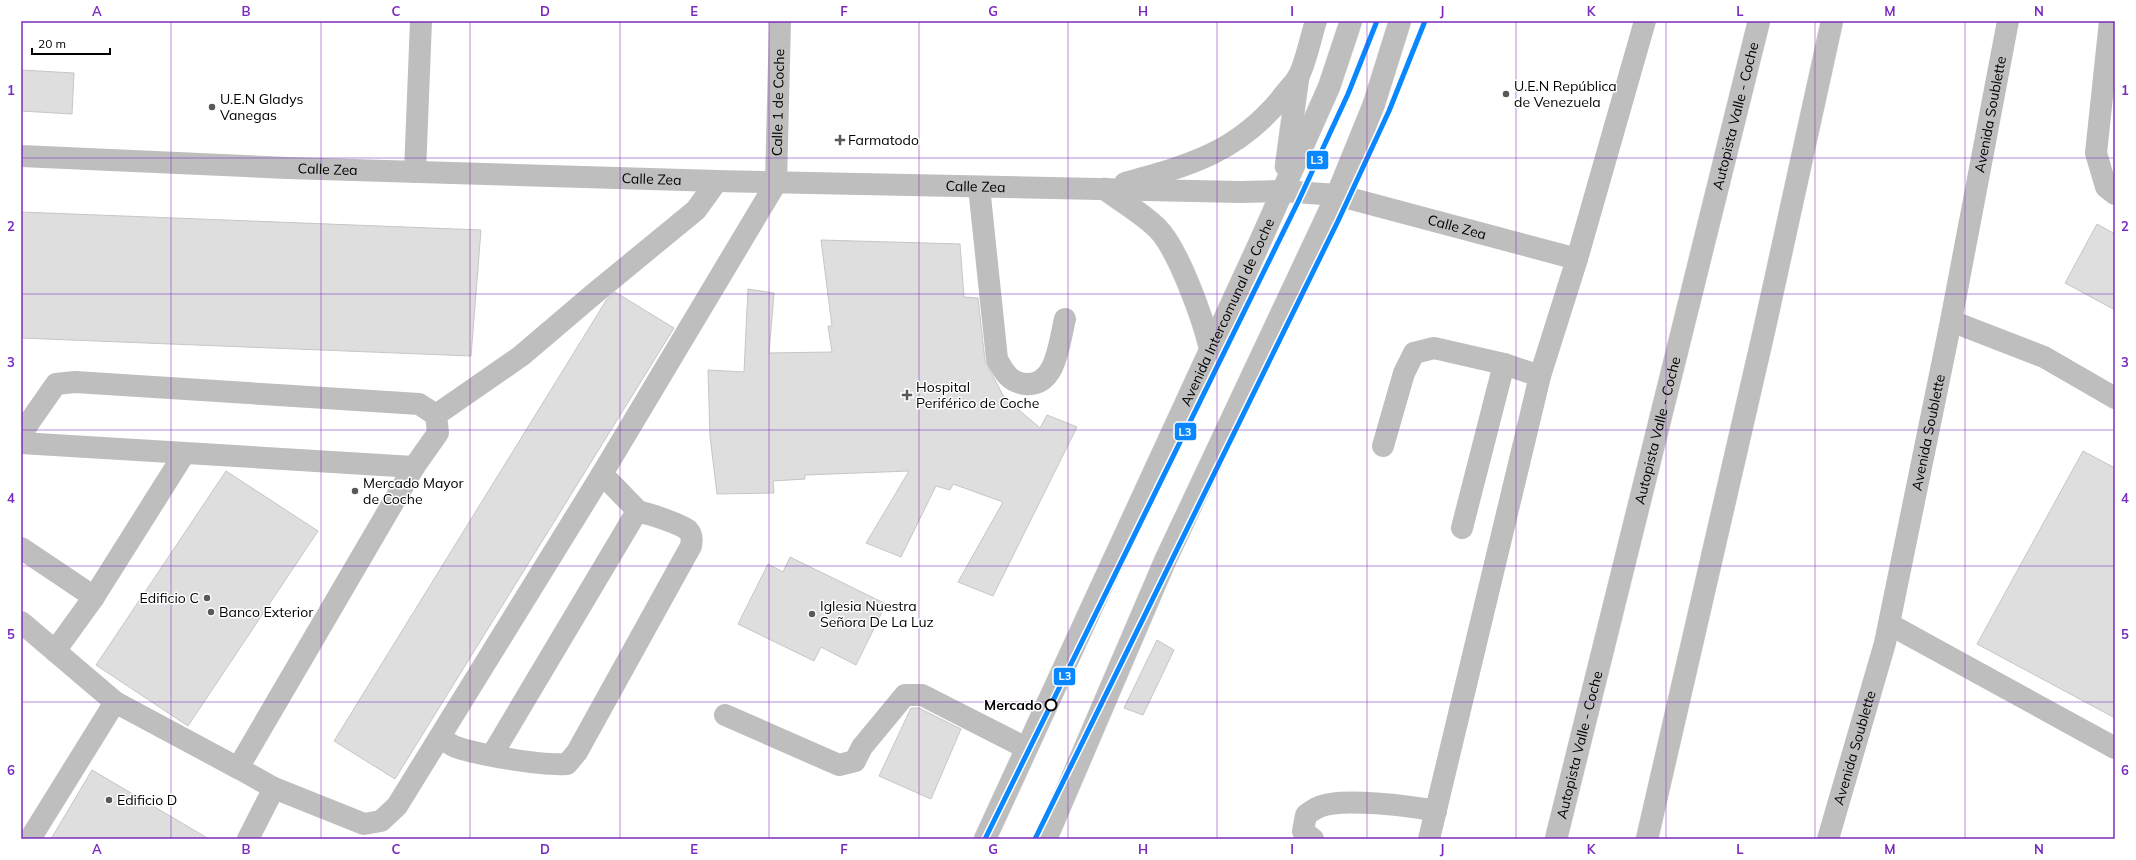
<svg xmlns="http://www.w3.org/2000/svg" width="2136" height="860" font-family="Mulish,sans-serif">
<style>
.building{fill:#dedede;stroke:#c6c6c6}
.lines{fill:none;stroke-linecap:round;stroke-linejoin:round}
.major-casing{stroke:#dbdbdb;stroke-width:23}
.highway-casing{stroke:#dbdbdb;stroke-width:23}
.minor{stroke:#bebebe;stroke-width:22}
.major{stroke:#bebebe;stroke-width:22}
.highway{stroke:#bebebe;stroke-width:22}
.metro-1-casing{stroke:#fff;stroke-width:8}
.metro-1{stroke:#0887ff;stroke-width:5}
.grid{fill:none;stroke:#7b2cbf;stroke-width:1;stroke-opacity:0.55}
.poi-dot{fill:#595959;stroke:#fff;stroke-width:1.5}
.stop-dot{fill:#fff;stroke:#000;stroke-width:2}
.labels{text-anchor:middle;stroke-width:3;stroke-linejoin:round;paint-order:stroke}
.poi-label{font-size:14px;fill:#000;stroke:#fff;text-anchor:start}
.street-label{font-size:14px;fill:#000;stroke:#fff}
.stop-label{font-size:14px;font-weight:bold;fill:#000;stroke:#fff;text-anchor:end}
.line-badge{stroke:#fff;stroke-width:1.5}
.badge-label{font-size:11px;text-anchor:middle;font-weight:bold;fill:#fff}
.neatline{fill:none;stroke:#7b2cbf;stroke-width:1.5}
.grid-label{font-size:13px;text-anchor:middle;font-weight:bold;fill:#7b2cbf}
</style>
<rect width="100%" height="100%" fill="#fff"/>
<!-- building -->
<path class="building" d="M21,70l53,3 -2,41 -51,-3z
M21,212l460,18 -10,126 -450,-18z
M2097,224l18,10v76l-50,-27z
M821,240l139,4 4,53 14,1 7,63 19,36 36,31 7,-13 30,12 -84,169 -35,-14 45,-80 -50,-18 -3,6 -14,-4 -35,71 -35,-14 43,-72 -104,4v4l-32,2 1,12 -57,1 -7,-58 -2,-66 36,2 4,-83 26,4 -5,60 63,-1 -4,-26h4z
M615,292l59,36 -279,451 -61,-38 273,-442z
M2083,451l32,17v250l-138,-74z
M226,471l92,60 -130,195 -92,-61z
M790,557l96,47 -30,61 -35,-18 -7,14 -76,-37 30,-60 15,8z
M1157,640l17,10 -31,65 -19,-7z
M911,708h8l42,21 -30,70 -52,-23z
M92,770l117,69h-158z"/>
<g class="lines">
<defs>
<g id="major">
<path d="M1286,166l12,-88"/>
<path d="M1105,189c17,13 37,24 52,39 21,20 46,91 53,120"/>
<path id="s4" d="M985,839l274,-595 70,-157 22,-66"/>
<path d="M1046,839l119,-278 172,-366 37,-91 26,-83"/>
</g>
<g id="highway">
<path id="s5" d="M1556,839l203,-818"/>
<path d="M1647,839l117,-508 68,-310"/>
</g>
</defs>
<!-- major casing -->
<use href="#major" class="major-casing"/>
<!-- highway casing -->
<use href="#highway" class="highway-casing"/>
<!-- minor -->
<g class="minor">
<path d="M2110,21l-14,132 10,34 9,7"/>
<path id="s1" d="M21,156l266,12 430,13 523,11 42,-1 55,4 240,64"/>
<path d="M415,172l6,-151"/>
<path d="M1125,183c65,-18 110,-30 155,-83 5,-7 12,-14 17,-21 8,-12 14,-43 19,-58"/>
<path d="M979,187l18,172c7,13 12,23 28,25 32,3 34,-42 40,-65"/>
<path d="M1951,321l93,36 71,41"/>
<path d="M21,434l35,-50 19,-2 344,22 17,11"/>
<path d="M21,443l393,24"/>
<path d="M1383,446l21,-73 10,-20 20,-5 70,16 36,12"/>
<path d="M602,474l37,38"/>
<path d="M1462,528l42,-164"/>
<path d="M21,548l73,49"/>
<path d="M21,622l94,80 123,66"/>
<path d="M1889,624l226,124"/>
<path d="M55,651l39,-54 90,-143"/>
<path d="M725,715l114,50 16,-4 7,-14 43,-52h17l104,53"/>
<path d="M440,737c5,3 10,8 16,10 23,8 87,19 111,17l10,-12 114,-206c1,-5 1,-12 -3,-16 -6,-5 -39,-17 -49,-18l-6,6 -141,237"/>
<path id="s2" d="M274,788l90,36 17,-3 16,-15 205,-332 174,-291 4,-162"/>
<path d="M30,839l85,-137"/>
<path d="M248,839l26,-51 -36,-20 176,-301 24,-34 -2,-18 85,-59 74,-63 101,-83 21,-29"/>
<path d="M1313,839l-10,-8 3,-16c4,-3 8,-6 13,-8 21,-10 92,-1 117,4"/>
<path d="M1429,839l111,-463 37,-117 68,-238"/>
<path id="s3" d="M1828,839l57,-196 66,-322 57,-300"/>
</g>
<!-- major -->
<use href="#major" class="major"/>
<!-- highway -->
<use href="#highway" class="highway"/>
<defs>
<path id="metro-1" d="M985,839l313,-637 50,-108 29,-73
M1035,839l303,-618 51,-110 36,-90"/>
</defs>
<!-- metro-1 casing -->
<use href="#metro-1" class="metro-1-casing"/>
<!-- metro-1 -->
<use href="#metro-1" class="metro-1"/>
</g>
<!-- grid -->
<path class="grid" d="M171,21v818M321,21v818M470,21v818M620,21v818M769,21v818M919,21v818M1068,21v818M1217,21v818M1367,21v818M1516,21v818M1666,21v818M1815,21v818M1965,21v818M21,158h2094M21,294h2094M21,430h2094M21,566h2094M21,702h2094"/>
<!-- markers -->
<g class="poi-dot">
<circle cx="1506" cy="94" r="4"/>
<circle cx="212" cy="107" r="4"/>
<path d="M838 134h4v4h4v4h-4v4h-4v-4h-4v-4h4z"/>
<path d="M905 389h4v4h4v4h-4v4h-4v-4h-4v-4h4z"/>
<circle cx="355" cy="491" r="4"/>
<circle cx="207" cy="598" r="4"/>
<circle cx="211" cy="612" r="4"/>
<circle cx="812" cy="614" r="4"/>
<circle cx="109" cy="800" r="4"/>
</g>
<circle class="stop-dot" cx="1051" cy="705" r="5.5"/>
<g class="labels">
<!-- poi labels -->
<g class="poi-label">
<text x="1514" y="91">U.E.N República<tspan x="1514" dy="16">de Venezuela</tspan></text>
<text x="220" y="104">U.E.N Gladys<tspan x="220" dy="16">Vanegas</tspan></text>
<text x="848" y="145">Farmatodo</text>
<text x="916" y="392">Hospital<tspan x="916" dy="16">Periférico de Coche</tspan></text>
<text x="363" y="488">Mercado Mayor<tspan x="363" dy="16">de Coche</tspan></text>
<text x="199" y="603" text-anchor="end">Edificio C</text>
<text x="820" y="611">Iglesia Nuestra<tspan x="820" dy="16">Señora De La Luz</tspan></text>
<text x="219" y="617">Banco Exterior</text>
<text x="117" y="805">Edificio D</text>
</g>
<!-- street labels -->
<g class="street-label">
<text dy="5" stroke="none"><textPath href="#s2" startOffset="946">Calle 1 de Coche</textPath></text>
<text dy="5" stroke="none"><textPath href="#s3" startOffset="743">Avenida Soublette</textPath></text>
<text dy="5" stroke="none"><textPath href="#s5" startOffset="745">Autopista Valle - Coche</textPath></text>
<text dy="5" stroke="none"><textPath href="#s1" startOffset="307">Calle Zea</textPath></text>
<text dy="5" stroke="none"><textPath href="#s1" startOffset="631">Calle Zea</textPath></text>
<text dy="5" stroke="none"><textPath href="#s1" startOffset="955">Calle Zea</textPath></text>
<text dy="5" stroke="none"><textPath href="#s1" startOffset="1441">Calle Zea</textPath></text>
<text dy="5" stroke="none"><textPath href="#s4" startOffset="580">Avenida Intercomunal de Coche</textPath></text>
<text dy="5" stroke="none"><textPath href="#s5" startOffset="421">Autopista Valle - Coche</textPath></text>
<text dy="5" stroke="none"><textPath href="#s3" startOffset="419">Avenida Soublette</textPath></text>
<text dy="5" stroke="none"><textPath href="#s5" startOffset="97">Autopista Valle - Coche</textPath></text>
<text dy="5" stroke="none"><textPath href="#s3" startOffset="95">Avenida Soublette</textPath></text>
</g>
<!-- stop labels -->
<g class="stop-label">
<text x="1042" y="710">Mercado</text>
</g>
</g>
<g class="line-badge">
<rect x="1306" y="150" width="23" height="20" rx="4" fill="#0887ff"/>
<rect x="1174" y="422" width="23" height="19" rx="4" fill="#0887ff"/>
<rect x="1053" y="667" width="23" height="19" rx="4" fill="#0887ff"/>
</g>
<g class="badge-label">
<text x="1317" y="164">L3</text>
<text x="1185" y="436">L3</text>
<text x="1065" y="680">L3</text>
</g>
<!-- border -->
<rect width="2136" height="860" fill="none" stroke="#ffffff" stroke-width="44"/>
<!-- scale -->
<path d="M32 48v6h78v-6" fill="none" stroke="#000000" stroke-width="2"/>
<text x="38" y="48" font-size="12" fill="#000000" stroke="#ffffff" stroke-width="3" paint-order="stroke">20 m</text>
<rect x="22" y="22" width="2092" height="816" class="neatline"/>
<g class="grid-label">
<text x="97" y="16">A</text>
<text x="246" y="16">B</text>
<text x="396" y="16">C</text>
<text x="545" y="16">D</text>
<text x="694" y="16">E</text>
<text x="844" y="16">F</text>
<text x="993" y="16">G</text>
<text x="1143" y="16">H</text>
<text x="1292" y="16">I</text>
<text x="1442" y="16">J</text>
<text x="1591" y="16">K</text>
<text x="1740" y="16">L</text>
<text x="1890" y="16">M</text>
<text x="2039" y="16">N</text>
<text x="11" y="95">1</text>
<text x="2125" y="95">1</text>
<text x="11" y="231">2</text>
<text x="2125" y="231">2</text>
<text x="11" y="367">3</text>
<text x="2125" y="367">3</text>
<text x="11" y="503">4</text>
<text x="2125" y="503">4</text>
<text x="11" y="639">5</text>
<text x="2125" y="639">5</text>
<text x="11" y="775">6</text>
<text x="2125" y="775">6</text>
<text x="97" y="854">A</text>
<text x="246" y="854">B</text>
<text x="396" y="854">C</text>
<text x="545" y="854">D</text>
<text x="694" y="854">E</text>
<text x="844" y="854">F</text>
<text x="993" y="854">G</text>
<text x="1143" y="854">H</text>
<text x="1292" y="854">I</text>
<text x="1442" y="854">J</text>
<text x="1591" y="854">K</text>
<text x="1740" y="854">L</text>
<text x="1890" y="854">M</text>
<text x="2039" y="854">N</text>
</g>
</svg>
